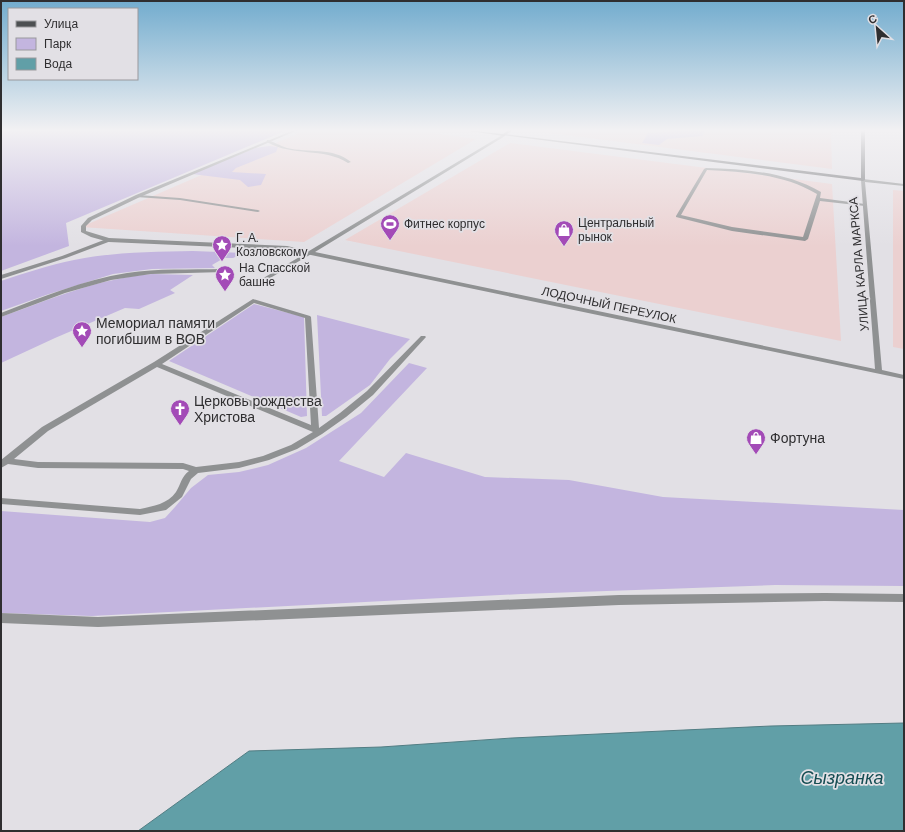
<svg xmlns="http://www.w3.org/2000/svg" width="905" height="832" font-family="'DM Sans',sans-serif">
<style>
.commercial{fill:#ebd0d0}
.green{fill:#c3b5df}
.water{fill:#619fa7;stroke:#527d83}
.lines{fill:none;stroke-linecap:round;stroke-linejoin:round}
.lane{fill:#8f9192;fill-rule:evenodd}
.street{fill:#8f9192;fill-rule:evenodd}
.secondary{fill:#686a6d;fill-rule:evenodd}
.primary{fill:#4d5052;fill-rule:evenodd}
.labels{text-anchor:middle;stroke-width:3.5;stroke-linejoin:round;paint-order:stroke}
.far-poi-label{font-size:12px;fill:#2f2e30;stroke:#e2e0e5;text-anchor:start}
.far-street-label{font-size:12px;fill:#2f2e30;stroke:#e2e0e5}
.poi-label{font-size:14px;fill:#2f2e30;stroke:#e2e0e5;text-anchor:start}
.near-water-label{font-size:18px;font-style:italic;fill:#144c52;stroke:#e2e0e5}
</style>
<rect width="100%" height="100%" fill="#e2e0e5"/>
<!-- commercial -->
<path class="commercial" d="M306,130h105l65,9 -172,103 -223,-15z
M536,130h295l1,39 -298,-38z
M510,143l322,41 9,157 -496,-101z
M893,190l11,1v158l-11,-2z"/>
<!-- green -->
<path class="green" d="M1,130h286l-221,93 3,23 -68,25z
M676,130h30l-4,6 -35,3 -8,6 -17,-2 6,-10 30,-2z
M269,146l9,1 -2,5 -40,16 -4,4 34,2 -5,11 -13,2 -8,-7 -48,-6 63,-26z
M193,251l51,2 -11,5h-9l-12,7 3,3 -63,1 -39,5 -67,21 -45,16v-30c24,-8 48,-16 73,-21 39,-8 79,-8 119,-9z
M152,274l41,1 -23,15 5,3 -36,16 -14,-1 -70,30 -54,25v-46c50,-18 99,-39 151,-43z
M254,304l50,13 3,99 -6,1 -132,-56z
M317,315l93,24 -20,20 -20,26 -44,31h-4z
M409,363l18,5 -88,93 45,16 22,-24 79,24 84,3 94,17 241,13v76l-129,-1 -254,9 -429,22 -91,-3v-102l149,11 15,-4 10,-11 16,-19 17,-13 31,-3 29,-7 38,-17 55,-35z"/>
<!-- water -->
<path class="water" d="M904,723v108h-766l111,-80 132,-4 131,-9 259,-12z"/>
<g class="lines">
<!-- lane -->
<path class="lane" d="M267,140c6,1 13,6 20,8 21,5 46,-1 64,14l-3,1c-25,-16 -55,-6 -81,-21z
M706,168c39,1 80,4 115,24l-1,6 45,6 2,1 -2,1 -45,-5 -12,38 -3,2 -73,-10 -56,-14v-1l28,-47zM707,170c38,2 77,4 110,24l-14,43 -71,-10 -51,-12z
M138,195l42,3 78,12 2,1 -2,1 -78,-12 -44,-3v-1z
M109,238l3,2 -1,1 -45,17 -65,21v-4l61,-19z
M308,252l5,1 -48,28 -5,-1z
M222,269l3,2 -1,1 -73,2 -40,6 -46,13 -64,24v-4c41,-16 82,-33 126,-40 31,-5 63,-3 95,-4z
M253,299l57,17 1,1 8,111 21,-15 27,-22 54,-55h4l1,1 -53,58 -27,22 -24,17 -25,15 -28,11 -30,8 -41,5 -7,6 -9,18 -16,13 -26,5 -139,-11v-6l139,11c13,-3 28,-5 36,-17 5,-8 5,-15 13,-21l-6,-2 -145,-1 -30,-4 -7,4v-8l41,-33 112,-65zM254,303l51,15 6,107 -149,-61zM157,367l156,65 -22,13 -28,11 -24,6 -43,5 -13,-4 -145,-1 -24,-3 34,-28z
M825,593l79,1v8l-79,-1 -206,4 -521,22 -97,-4v-10l97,4 521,-22z"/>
<!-- street -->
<path class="street" d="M294,130h4l-158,67 -48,23 -6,6v5l23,7 178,8 22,5 195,-117 1,2 -190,116 560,117 -14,-189 2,-1 41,5v2l-39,-4 17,188 22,5v4l-617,-129 -178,-8 -18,-5 -10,-5v-6l7,-8 48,-23z"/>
<!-- secondary -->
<path class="secondary" d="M861,130h4v50l-2,1 -361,-46 2,-1 357,44z"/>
<!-- primary -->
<path class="primary" d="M463,130l40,4 5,-4h5l-9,6z"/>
</g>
<!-- sky -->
<linearGradient id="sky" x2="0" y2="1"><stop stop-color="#72acce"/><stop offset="0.53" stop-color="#f2f1f3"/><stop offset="1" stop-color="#f2f1f3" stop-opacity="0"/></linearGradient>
<rect width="905" height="246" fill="url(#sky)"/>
<!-- icons -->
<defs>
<symbol id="stadium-pin" viewBox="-11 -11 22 30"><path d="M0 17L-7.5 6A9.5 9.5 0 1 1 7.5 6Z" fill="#a34bb7" stroke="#e2e0e5"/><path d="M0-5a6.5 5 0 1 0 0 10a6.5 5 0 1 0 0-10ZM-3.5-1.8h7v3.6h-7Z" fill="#fff"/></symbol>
<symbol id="shop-pin" viewBox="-11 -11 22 30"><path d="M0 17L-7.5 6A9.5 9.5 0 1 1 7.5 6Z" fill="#a34bb7" stroke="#e2e0e5"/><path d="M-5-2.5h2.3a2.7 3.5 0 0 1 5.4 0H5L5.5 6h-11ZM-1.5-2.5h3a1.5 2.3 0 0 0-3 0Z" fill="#fff"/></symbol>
<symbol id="sight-pin" viewBox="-11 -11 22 30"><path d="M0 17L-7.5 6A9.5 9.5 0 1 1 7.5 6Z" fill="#a34bb7" stroke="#e2e0e5"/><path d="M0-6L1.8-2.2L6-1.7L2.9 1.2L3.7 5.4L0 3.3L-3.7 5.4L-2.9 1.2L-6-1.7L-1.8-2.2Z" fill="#fff"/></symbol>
<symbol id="church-pin" viewBox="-11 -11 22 30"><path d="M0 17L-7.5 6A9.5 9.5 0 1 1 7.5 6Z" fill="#a34bb7" stroke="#e2e0e5"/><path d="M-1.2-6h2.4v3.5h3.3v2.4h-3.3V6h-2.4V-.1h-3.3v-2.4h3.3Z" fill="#fff"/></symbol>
</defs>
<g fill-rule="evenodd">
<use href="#stadium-pin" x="379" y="213" width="22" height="30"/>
<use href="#shop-pin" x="553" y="219" width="22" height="30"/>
<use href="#sight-pin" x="211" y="234" width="22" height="30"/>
<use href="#sight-pin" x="214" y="264" width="22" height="30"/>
<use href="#sight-pin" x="71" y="320" width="22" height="30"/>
<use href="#church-pin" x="169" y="398" width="22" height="30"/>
<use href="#shop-pin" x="745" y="427" width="22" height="30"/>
</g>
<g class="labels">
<!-- far-poi labels -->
<g class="far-poi-label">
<text x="578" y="227">Центральный<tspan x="578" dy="14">рынок</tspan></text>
<text x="404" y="228">Фитнес корпус</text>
<text x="236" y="242">Г. А.<tspan x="236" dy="14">Козловскому</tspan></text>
<text x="239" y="272">На Спасской<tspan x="239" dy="14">башне</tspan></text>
</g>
<!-- far-street labels -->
<g class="far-street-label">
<text transform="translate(859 264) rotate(-95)" y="4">УЛИЦА КАРЛА МАРКСА</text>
<text transform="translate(609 305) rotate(12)" y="4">ЛОДОЧНЫЙ ПЕРЕУЛОК</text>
</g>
<!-- poi labels -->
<g class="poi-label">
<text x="96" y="328">Мемориал памяти<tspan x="96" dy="16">погибшим в ВОВ</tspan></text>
<text x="194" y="406">Церковь рождества<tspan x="194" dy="16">Христова</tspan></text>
<text x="770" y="443">Фортуна</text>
</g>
<!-- near-water labels -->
<g class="near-water-label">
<text x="842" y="784">Сызранка</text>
</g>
</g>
<!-- border -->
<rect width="905" height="832" fill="none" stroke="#2f2e30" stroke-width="4"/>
<!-- legend -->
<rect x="8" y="8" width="130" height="72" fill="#e2e0e5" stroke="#9a999d"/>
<rect x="16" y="21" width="20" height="6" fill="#4d5052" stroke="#9a999d"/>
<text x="44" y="28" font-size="12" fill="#2f2e30">Улица</text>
<rect x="16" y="38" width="20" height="12" fill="#c3b5df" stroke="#9a999d"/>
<text x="44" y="48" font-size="12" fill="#2f2e30">Парк</text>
<rect x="16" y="58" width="20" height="12" fill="#619fa7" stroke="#9a999d"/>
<text x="44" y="68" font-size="12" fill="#2f2e30">Вода</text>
<!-- north arrow -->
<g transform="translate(877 28) rotate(333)" stroke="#e2e0e5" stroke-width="3" paint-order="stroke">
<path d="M0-3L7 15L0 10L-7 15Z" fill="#2f2e30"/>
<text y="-6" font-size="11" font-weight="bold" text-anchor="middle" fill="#2f2e30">С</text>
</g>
</svg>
